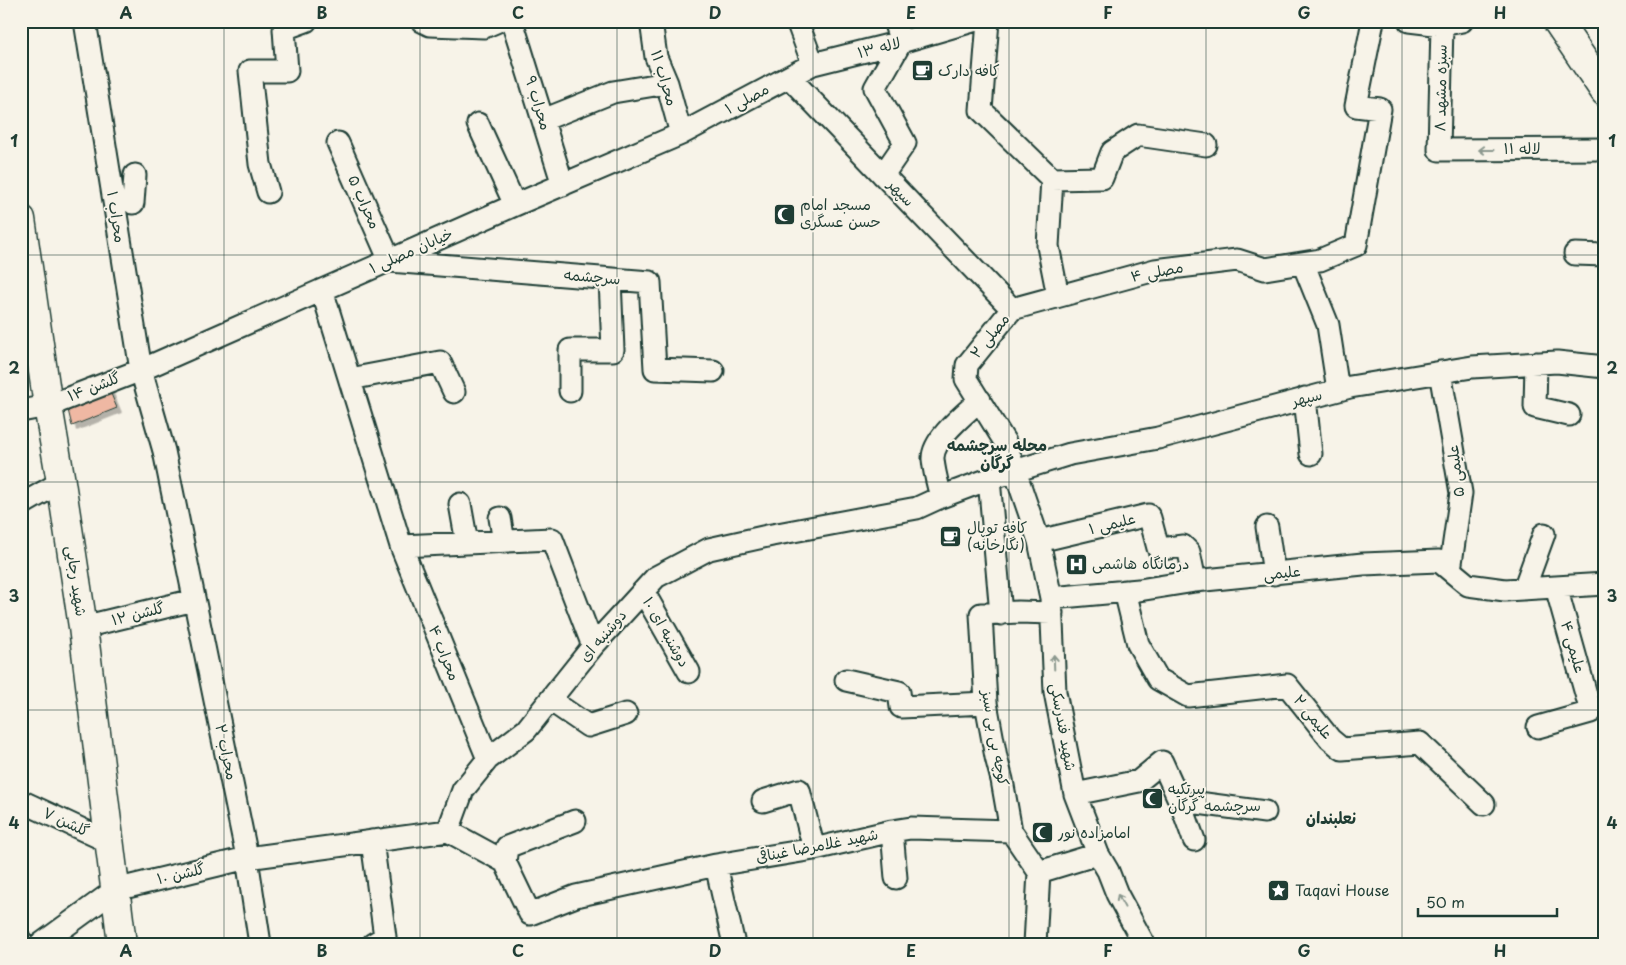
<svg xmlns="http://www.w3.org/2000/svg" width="1626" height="965" font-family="'Playpen Sans','Playpen Sans Arabic',sans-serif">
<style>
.building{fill:#efb8a3;stroke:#1f3d34;filter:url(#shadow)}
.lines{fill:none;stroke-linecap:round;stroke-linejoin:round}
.minor-casing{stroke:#1f3d34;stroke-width:25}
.major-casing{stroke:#1f3d34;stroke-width:31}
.minor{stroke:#f7f3e8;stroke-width:21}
.major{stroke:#f7f3e8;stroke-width:28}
.oneway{stroke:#8b988e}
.grid{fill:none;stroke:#1f3d34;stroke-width:1;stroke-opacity:0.55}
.labels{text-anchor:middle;stroke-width:4;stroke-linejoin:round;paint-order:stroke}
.street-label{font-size:15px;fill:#1f3d34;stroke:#f7f3e8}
.poi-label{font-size:15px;fill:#1f3d34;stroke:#f7f3e8;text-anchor:start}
.neighbourhood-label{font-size:16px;font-weight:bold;fill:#1f3d34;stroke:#f7f3e8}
.neatline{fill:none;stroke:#1f3d34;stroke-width:2}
.grid-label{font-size:16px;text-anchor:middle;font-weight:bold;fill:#1f3d34}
</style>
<defs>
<filter id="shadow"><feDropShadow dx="4.5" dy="4.5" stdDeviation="0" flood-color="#0004"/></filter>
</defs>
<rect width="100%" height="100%" fill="#f7f3e8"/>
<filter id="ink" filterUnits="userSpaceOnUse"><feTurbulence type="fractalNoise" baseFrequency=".02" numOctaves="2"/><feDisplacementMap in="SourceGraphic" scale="10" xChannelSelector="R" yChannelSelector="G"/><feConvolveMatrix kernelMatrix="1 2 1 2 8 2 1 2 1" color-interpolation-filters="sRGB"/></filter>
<g filter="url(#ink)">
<!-- building -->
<path class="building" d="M106,382l11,26 -45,18 -6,-24z"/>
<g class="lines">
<defs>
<path id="minor" d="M85,21l56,349 23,81 82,401 14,92
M422,21l8,4 54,2 14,-6
M512,21l51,164
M651,21l5,36 11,26 14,51
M797,21l16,43
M988,21l-7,89 71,69
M1409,21l33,4 20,-4
M1442,25l-3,125 166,-1
M789,77l223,232
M543,120l70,-28 54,-9
M478,124l37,81
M338,143l52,118 260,21 5,87 58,2
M883,175l22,-32 -30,-55 26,-46 -7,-21
M1052,179l50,-1 10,-26 26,-17 68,10
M1052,179l-4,67 10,50
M268,192l-8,-28 -10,-93h37l-3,-42 22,-8
M133,203l2,-28
M1575,254l30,1
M1303,263l25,62 10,65
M322,290l79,256 87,213
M1012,309l-45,56 -1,14 39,63 34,99 12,57 4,94 20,102 23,60 10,17 9,23 27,50
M1012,309l143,-39 82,-10 28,9 55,-9 36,-15 24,-136 -24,-3 17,-85
M1536,363l-1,44 34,8
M1440,372l21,121 -11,77
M350,379l90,-17 14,30
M570,391v-41h43l-3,-71
M1305,398l6,56
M21,411l27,-5 93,-36 374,-165 166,-71 132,-70 88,-22 72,-21
M989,479l12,135
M941,497c-3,-12 -7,-25 -8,-38 -1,-20 33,-46 47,-59
M460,504l7,39
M21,505l40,-23
M500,518l4,24
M1267,527l7,47
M1039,541l109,-26 2,3 8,30 3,1 22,-3 6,6 6,29
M401,546l151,-7 41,107
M1524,589l20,-55
M643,591l46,81
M1125,591l13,53 20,35 30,17 99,-11 43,54 12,10 78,-6 64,61
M1051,598l88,-8 56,-9 168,-17 76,-3 29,24 37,5 100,-6
M83,627l111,-27
M846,680l53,12 2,15 85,-4
M550,700l38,26 38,-12
M1538,727l53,-15 -35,-125
M1075,794l64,-13 23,-19 19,42 13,36
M21,801l90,42
M763,801l36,-11 15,59
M1181,804l17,-1 67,9
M448,831l57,31 25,52 46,-18 140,-31 98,-16 78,-18 19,-3 100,3 28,41
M892,831l4,47
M1011,831l-9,-51 -6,-23 -10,-54 -5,-89 37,-2 34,1
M372,841l13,96 -12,7
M505,862l2,-15 68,-26
M716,865l17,75 -1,4
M1039,872l59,-18
M21,941l2,3
M41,944l74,-54 132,-32 201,-27 15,-41 25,-31 38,-29 67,-84 63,-69 53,-28 63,-14 145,-27 24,-11 48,-18 81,-25 88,-16 192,-51 122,-20 85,-5 48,5
M1035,944l4,-72"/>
<path id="major" d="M1557,21l48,71
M21,219l27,187 13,76 22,145 39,317"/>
</defs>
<!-- minor casing -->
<use href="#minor" class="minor-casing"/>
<!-- major casing -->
<use href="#major" class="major-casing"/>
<!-- minor -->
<use href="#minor" class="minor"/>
<!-- major -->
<use href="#major" class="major"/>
</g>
<!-- one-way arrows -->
<defs><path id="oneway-shaft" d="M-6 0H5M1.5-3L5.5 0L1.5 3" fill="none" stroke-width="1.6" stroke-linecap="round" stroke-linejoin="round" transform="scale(1.25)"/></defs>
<g class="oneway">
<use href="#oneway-shaft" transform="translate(1486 150) rotate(180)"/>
<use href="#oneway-shaft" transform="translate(1054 662) rotate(-92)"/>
<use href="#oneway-shaft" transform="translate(1121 901) rotate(-118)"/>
</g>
</g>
<!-- grid -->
<path class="grid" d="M224,21v923M420,21v923M617,21v923M813,21v923M1009,21v923M1206,21v923M1402,21v923M21,255h1584M21,482h1584M21,710h1584"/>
<!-- icons -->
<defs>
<symbol id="cafe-square" viewBox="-11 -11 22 22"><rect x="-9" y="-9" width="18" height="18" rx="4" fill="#1f3d34" stroke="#f7f3e8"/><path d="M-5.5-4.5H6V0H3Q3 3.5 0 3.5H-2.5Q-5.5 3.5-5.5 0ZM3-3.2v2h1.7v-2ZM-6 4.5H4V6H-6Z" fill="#fff"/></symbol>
<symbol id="mosque-square" viewBox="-11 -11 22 22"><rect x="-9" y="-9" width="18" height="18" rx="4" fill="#1f3d34" stroke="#f7f3e8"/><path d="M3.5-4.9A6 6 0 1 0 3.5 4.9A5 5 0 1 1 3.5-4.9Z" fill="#fff"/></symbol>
<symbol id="hospital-square" viewBox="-11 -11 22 22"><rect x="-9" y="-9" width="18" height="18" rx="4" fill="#1f3d34" stroke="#f7f3e8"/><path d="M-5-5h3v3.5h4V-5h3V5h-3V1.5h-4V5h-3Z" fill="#fff"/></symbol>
<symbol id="sight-square" viewBox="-11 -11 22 22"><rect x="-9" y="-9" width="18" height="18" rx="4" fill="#1f3d34" stroke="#f7f3e8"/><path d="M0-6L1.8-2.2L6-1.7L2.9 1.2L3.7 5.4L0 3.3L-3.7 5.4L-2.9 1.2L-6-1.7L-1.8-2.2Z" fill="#fff"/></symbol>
</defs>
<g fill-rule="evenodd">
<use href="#cafe-square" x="910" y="58" width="25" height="25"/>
<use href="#mosque-square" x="772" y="202" width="25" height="25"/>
<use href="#cafe-square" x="938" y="524" width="25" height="25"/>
<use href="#hospital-square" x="1064" y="552" width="25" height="25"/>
<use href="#mosque-square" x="1140" y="786" width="25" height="25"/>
<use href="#mosque-square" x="1030" y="820" width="25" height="25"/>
<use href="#sight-square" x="1266" y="878" width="25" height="25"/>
</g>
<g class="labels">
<!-- street labels -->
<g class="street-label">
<text transform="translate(879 48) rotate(-14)" y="5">لاله ۱۳</text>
<text transform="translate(664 78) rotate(73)" y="5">۱۱ محراب</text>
<text transform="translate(1441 88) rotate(-89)" y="5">۸ سبزه مشهد</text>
<text transform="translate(747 99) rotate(-28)" y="5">۱ مصلی</text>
<text transform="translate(538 103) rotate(73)" y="5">۹ محراب</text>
<text x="1522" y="154">۱۱ لاله</text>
<text transform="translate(901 193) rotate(46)" y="5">سپهر</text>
<text transform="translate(364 202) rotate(66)" y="5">۵ محراب</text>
<text transform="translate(116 217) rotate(81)" y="5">۱ محراب</text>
<text transform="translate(411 251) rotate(-24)" y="5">خیابان مصلی ۱</text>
<text transform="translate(1157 272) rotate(-11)" y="5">۴ مصلی</text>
<text transform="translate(592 277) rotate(5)" y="5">سرچشمه</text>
<text transform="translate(990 336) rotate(-51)" y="5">۲ مصلی</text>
<text transform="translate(94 387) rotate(-21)" y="5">گلشن ۱۴</text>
<text transform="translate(1307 398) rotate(-14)" y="5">سپهر</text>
<text transform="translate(1456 471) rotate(-97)" y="5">۵ علیمی</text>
<text transform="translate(1112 524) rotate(-14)" y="5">۱ علیمی</text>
<text transform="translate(1282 573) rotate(-6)" y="5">علیمی</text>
<text transform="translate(76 581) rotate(82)" y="5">شهید رجایی</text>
<text transform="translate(138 614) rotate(-14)" y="5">۱۲ گلشن</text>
<text transform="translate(666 632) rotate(60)" y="5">۱۰ دوشنبه ای</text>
<text transform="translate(603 636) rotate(-49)" y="5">دوشنبه ای</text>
<text transform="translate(1573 647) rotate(74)" y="5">۴ علیمی</text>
<text transform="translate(444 653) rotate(68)" y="5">۴ محراب</text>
<text transform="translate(1313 717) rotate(51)" y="5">۲ علیمی</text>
<text transform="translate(1063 727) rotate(80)" y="5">شهید فندرسکی</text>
<text transform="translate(995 738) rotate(80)" y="5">کوچه بی بی سبز</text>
<text transform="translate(226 752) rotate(78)" y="5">۲ محراب</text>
<text transform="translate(66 822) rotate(25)" y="5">۷ گلشن</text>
<text transform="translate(817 846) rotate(-11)" y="5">شهید غلامرضا غیناقی</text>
<text transform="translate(181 874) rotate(-13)" y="5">۱۰ گلشن</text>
</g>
<!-- poi labels -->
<g class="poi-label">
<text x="938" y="76">کافه دارک</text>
<text x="800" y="210">مسجد امام<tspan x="800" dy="17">حسن عسگری</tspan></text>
<text x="967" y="533">کافه توپال<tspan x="967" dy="17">(نگارخانه)</tspan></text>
<text x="1092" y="569">درمانگاه هاشمی</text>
<text x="1168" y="794">پیرتکیه<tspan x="1168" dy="17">سرچشمه گرگان</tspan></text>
<text x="1058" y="838">امامزاده نور</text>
<text x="1295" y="896">Taqavi House</text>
</g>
<!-- neighbourhood labels -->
<g class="neighbourhood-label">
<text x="997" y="451">محله سرچشمه<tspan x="997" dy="18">گرگان</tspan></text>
<text x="1331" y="824">نعلبندان</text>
</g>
</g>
<!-- margin -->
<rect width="1626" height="965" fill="none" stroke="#f7f3e8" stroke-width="55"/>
<!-- scale -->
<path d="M1418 908v8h139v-8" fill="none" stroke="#1f3d34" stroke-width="2.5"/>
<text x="1426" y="908" font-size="15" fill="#1f3d34" stroke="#f7f3e8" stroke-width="4" paint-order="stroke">50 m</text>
<rect x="28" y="28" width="1570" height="910" class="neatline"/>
<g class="grid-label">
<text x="126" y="19">A</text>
<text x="322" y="19">B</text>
<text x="518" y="19">C</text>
<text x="715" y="19">D</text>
<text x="911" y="19">E</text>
<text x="1108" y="19">F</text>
<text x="1304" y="19">G</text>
<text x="1500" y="19">H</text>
<text x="14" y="147">1</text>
<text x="1612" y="147">1</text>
<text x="14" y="374">2</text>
<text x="1612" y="374">2</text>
<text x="14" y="602">3</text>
<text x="1612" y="602">3</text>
<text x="14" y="829">4</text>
<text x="1612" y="829">4</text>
<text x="126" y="957">A</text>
<text x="322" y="957">B</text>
<text x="518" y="957">C</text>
<text x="715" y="957">D</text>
<text x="911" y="957">E</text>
<text x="1108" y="957">F</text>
<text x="1304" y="957">G</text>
<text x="1500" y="957">H</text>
</g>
</svg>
